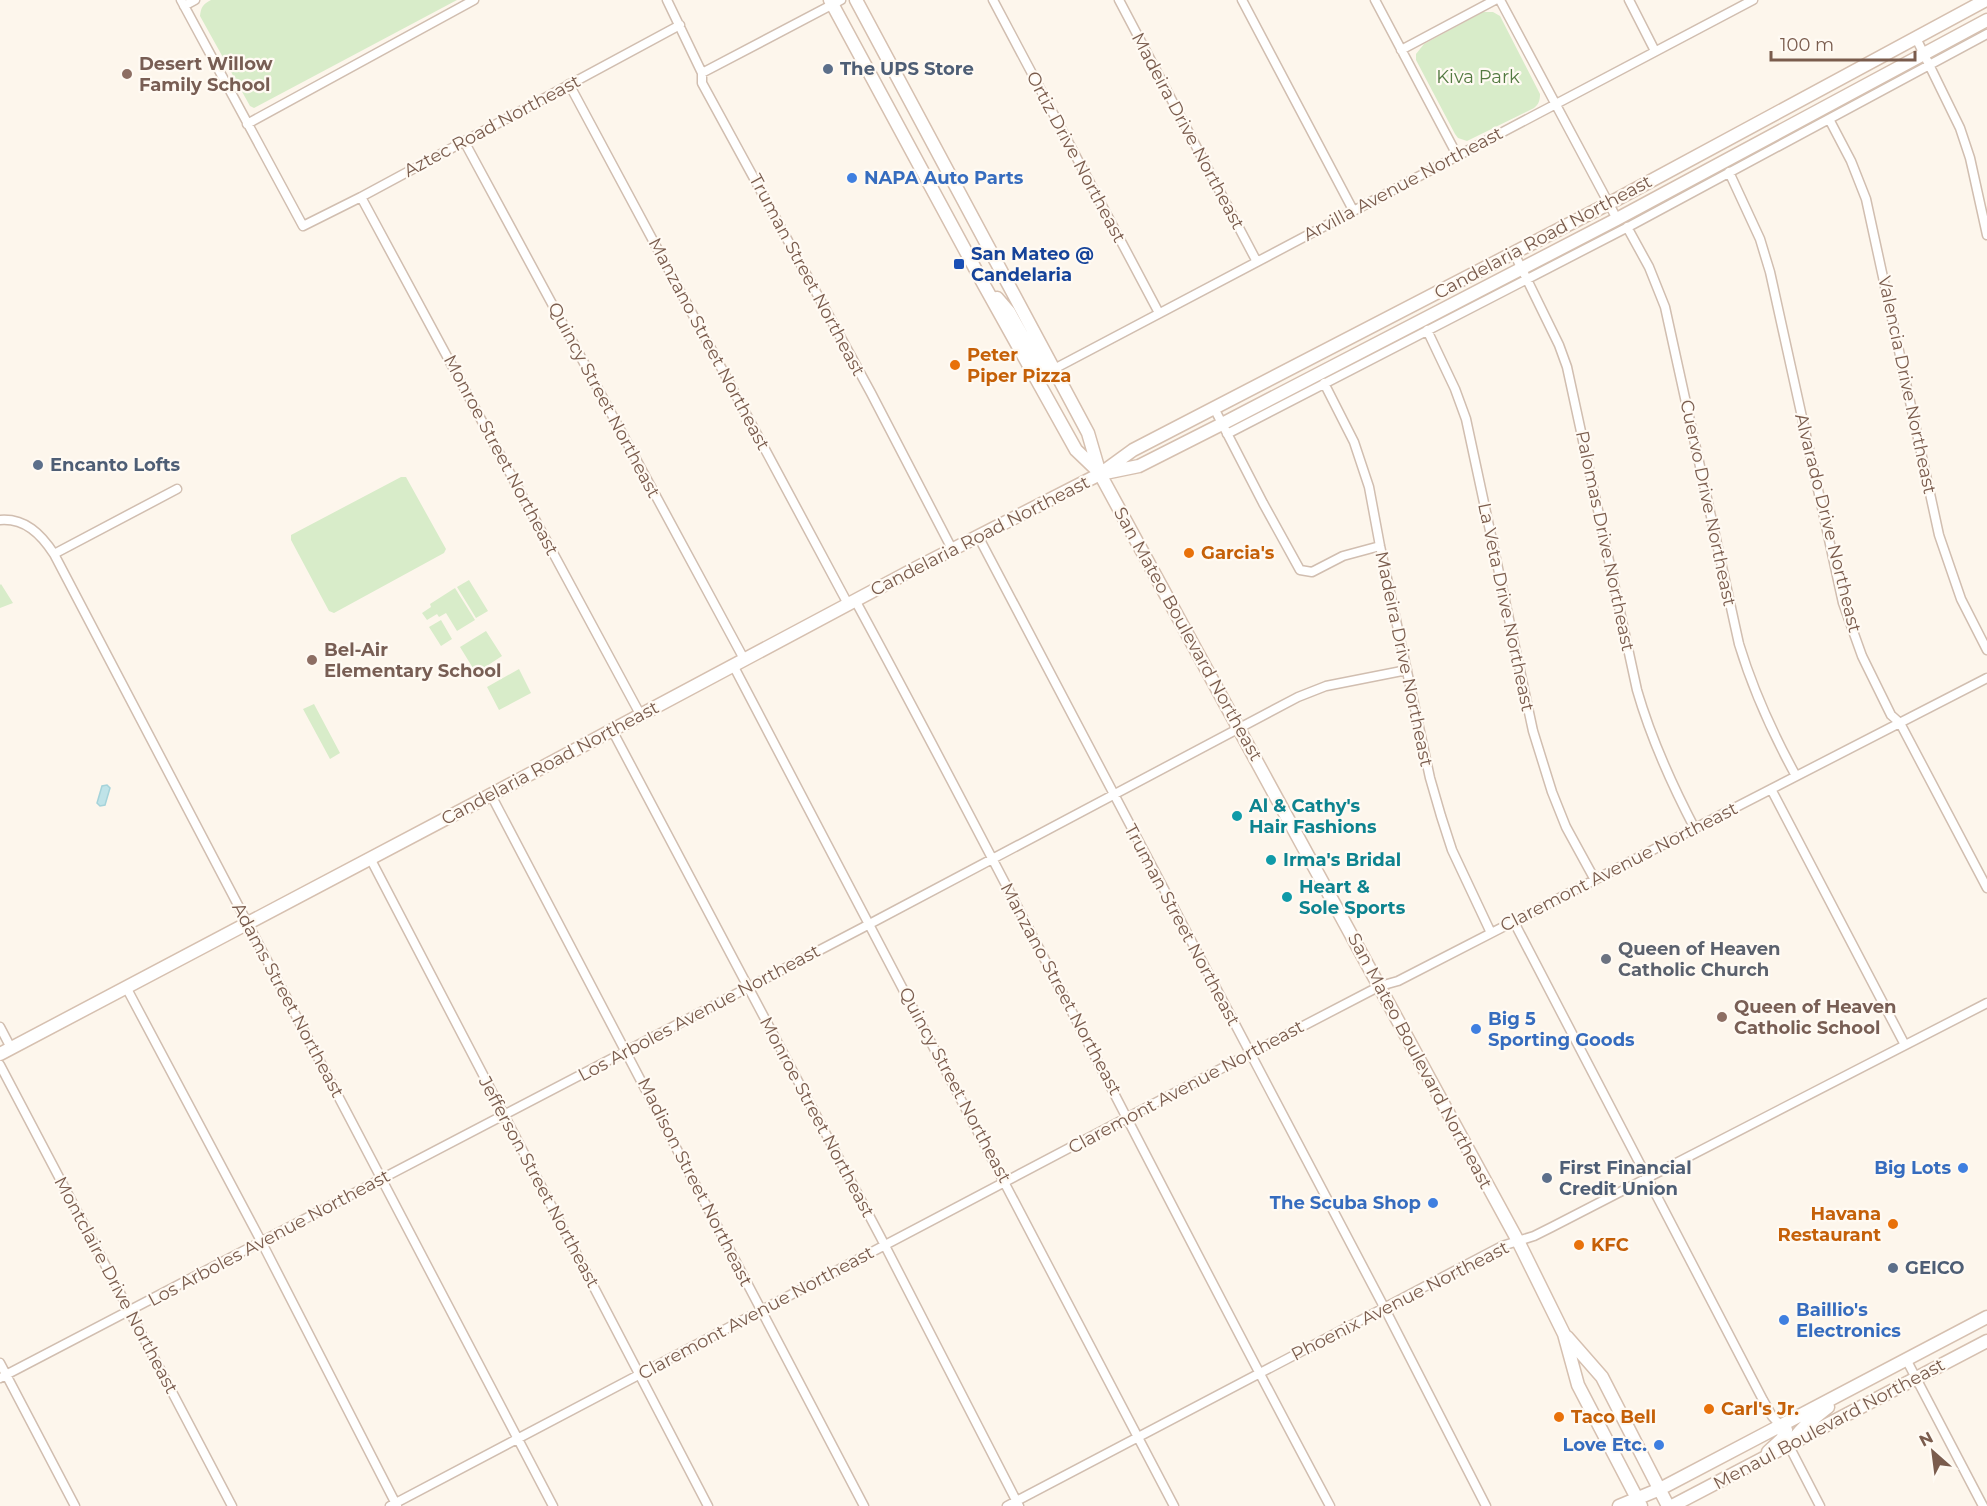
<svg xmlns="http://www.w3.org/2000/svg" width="1987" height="1506" font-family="Montserrat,sans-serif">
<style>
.green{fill:#d8ecc9}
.water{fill:#bfe3e8;stroke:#a5d3da;stroke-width:1.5}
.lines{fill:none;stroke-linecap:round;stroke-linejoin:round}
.minor-casing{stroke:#d1beb0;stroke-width:11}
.secondary-casing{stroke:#d6c0b0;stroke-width:15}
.minor{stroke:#fff;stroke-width:8}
.secondary{stroke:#fff;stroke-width:12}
.service-dot{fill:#5c6f8a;stroke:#fffaf3;stroke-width:2}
.education-dot{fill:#8d6e63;stroke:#fffaf3;stroke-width:2}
.shop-dot{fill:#3f7fe0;stroke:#fffaf3;stroke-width:2}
.transit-dot{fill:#1a4fb4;stroke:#fffaf3;stroke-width:2}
.food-dot{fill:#e8710a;stroke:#fffaf3;stroke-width:2}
.culture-dot{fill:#0f9aa8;stroke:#fffaf3;stroke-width:2}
.worship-dot{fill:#6b7280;stroke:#fffaf3;stroke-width:2}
.labels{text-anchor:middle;stroke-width:4.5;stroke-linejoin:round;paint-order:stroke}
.education-label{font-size:18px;font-weight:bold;fill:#785e54;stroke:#fffaf3;text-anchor:start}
.service-label{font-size:18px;font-weight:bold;fill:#4e5e75;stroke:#fffaf3;text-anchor:start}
.park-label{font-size:18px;fill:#537a41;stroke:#fffaf3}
.street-label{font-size:18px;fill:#7a5c4d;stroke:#fffaf3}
.shop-label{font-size:18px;font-weight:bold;fill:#366cbe;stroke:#fffaf3;text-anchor:start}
.transit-label{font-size:18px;font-weight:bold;fill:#164399;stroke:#fffaf3;text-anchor:start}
.food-label{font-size:18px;font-weight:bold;fill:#c56008;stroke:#fffaf3;text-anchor:start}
.culture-label{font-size:18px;font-weight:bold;fill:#0d838f;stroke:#fffaf3;text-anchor:start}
.worship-label{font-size:18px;font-weight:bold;fill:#5b616d;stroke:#fffaf3;text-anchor:start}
</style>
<rect width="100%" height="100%" fill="#fdf6ec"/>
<!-- green -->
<path class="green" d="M211,0h246l-203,108 -4,-2 -50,-90c1,-9 3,-12 11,-16z
M1483,12h10l7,4 40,78c0,6 -1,10 -6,14l-67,33 -9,-3 -3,-4 -39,-74v-6l8,-10z
M401,477h5l40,72 -2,4 -110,60 -5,-2 -38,-71v-5z
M469,580l19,31 -12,7 -19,-31z
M1,584l12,19 -13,5v-23z
M455,588l20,32 -18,11 -11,-18 -7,4 -2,-3 -10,6 -5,-7 9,-6 -1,-3z
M441,620l11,19 -11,7 -12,-19z
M486,631l16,25 -26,17 -16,-26z
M519,669l12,24 -32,17 -12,-23z
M314,704l26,49 -10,6 -27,-50z"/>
<!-- water -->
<path class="water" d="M107,785l3,3 -5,17 -5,1 -3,-3 5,-17z"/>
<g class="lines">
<defs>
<path id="minor" d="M181,0l122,226 58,-29 319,-172
M667,0l35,73v10l169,310 81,156
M993,0l166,313
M1119,0l138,262
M1242,0l111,210
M1375,0l82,155
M1500,0l117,219
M1629,0l26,51
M184,6l11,-6
M1916,38l44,90 10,30 17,77
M1401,50l94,-50
M702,73l139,-73
M569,84l279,520
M1829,119l22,42 15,38 73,336 22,64 26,51
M247,124l227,-124
M464,141l280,518
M1729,172l31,67 10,33 73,331 19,53 29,59 9,8 87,165
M361,197l279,517
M1627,227l22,40 16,40 74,337c14,46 34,90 57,132
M1514,253l45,92 8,22 70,323c14,49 34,93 58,139
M1427,330l28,59 11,30 67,312 19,61 14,35 29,53
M1054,369l699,-369
M1324,383l30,59 15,45 11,59 50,232 11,38 11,34 39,83
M1214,408l49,95 37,67 12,2 31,-16 37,-10
M1227,434l403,-208 357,-192
M0,520c25,-2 41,14 54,34l499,952
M978,536l406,771 102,199
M54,554l123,-65
M855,600c163,300 314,606 475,906
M733,665l441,841
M612,730l268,506 139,270
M1771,789l134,256
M491,795l373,711
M370,858l338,648
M1514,922l249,478 9,16 9,10
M126,987l135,254 136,265
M0,1027l11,21
M0,1065l232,441
M1906,1359l77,147
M0,1363l75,143
M0,1378l862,-450 436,-231 28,-11 81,-16
M1789,1446l31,60
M390,1506l738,-389 252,-131 18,-5 589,-303
M1007,1506l495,-260 32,-10 18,-9 435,-224"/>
<path id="secondary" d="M830,0l154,285 92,165 24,23
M856,0l232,433 12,41 418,767 46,93 14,51 63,121
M997,298l12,14 28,50 9,7h8
M1105,473l34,-7 83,-42 395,-205 370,-199
M0,1054l483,-255 433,-231 184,-94 33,-24 475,-246 378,-204
M1567,1337l35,40 66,129
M1790,1445c10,-17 23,-26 38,-38
M1768,1452l14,-13 4,-9 -5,-4
M1619,1506l41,-17 327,-172
M1672,1506l315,-165"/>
</defs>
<!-- minor casing -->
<use href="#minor" class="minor-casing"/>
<!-- secondary casing -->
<use href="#secondary" class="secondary-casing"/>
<!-- minor -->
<use href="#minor" class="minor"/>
<!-- secondary -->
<use href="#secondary" class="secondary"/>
</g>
<!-- markers -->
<g class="service-dot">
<circle cx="828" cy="69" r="6"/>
<circle cx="38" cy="465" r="6"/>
<circle cx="1547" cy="1178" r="6"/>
<circle cx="1893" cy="1268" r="6"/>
</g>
<g class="education-dot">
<circle cx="127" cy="74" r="6"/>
<circle cx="312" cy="660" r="6"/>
<circle cx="1722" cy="1017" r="6"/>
</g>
<g class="shop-dot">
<circle cx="852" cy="178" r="6"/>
<circle cx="1476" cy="1029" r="6"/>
<circle cx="1963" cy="1168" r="6"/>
<circle cx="1433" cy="1203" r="6"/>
<circle cx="1784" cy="1320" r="6"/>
<circle cx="1659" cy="1445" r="6"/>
</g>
<rect class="transit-dot" x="953" y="258" width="12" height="12" rx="3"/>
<g class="food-dot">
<circle cx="955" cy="365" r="6"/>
<circle cx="1189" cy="553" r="6"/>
<circle cx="1893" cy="1224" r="6"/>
<circle cx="1579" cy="1245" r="6"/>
<circle cx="1709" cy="1409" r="6"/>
<circle cx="1559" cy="1417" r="6"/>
</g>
<g class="culture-dot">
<circle cx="1237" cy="816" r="6"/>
<circle cx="1271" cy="860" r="6"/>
<circle cx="1287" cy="897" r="6"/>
</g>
<circle class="worship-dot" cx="1606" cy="959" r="6"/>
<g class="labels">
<!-- education labels -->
<g class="education-label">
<text x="139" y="70">Desert Willow<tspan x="139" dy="21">Family School</tspan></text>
<text x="324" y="656">Bel-Air<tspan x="324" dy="21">Elementary School</tspan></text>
<text x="1734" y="1013">Queen of Heaven<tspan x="1734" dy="21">Catholic School</tspan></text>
</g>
<!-- service labels -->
<g class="service-label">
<text x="840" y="75">The UPS Store</text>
<text x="50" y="471">Encanto Lofts</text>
<text x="1559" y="1174">First Financial<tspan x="1559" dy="21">Credit Union</tspan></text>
<text x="1905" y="1274">GEICO</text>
</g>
<!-- park labels -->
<g class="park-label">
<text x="1478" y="83">Kiva Park</text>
</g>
<!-- street labels -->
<g class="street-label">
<text transform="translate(492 126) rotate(-28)" y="6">Aztec Road Northeast</text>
<text transform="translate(1188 131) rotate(62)" y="6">Madeira Drive Northeast</text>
<text transform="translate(1076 157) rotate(62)" y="6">Ortiz Drive Northeast</text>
<text transform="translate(1403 184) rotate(-28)" y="6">Arvilla Avenue Northeast</text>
<text transform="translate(1543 237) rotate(-28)" y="6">Candelaria Road Northeast</text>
<text transform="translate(807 275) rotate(62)" y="6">Truman Street Northeast</text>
<text transform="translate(709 344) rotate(62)" y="6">Manzano Street Northeast</text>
<text transform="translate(1907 385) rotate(78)" y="6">Valencia Drive Northeast</text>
<text transform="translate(604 400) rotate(62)" y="6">Quincy Street Northeast</text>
<text transform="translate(501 455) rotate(62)" y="6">Monroe Street Northeast</text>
<text transform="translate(1708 503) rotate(78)" y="6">Cuervo Drive Northeast</text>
<text transform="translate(1828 523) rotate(76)" y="6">Alvarado Drive Northeast</text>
<text transform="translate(980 536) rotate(-27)" y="6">Candelaria Road Northeast</text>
<text transform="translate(1605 541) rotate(78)" y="6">Palomas Drive Northeast</text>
<text transform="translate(1506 607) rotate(78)" y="6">La Veta Drive Northeast</text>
<text transform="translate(1188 634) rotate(61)" y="6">San Mateo Boulevard Northeast</text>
<text transform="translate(1404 659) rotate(78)" y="6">Madeira Drive Northeast</text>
<text transform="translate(550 763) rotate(-28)" y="6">Candelaria Road Northeast</text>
<text transform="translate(1619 867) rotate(-27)" y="6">Claremont Avenue Northeast</text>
<text transform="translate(1182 925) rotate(62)" y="6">Truman Street Northeast</text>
<text transform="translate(1061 989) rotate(62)" y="6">Manzano Street Northeast</text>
<text transform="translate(288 1000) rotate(62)" y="6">Adams Street Northeast</text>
<text transform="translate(699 1013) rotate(-28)" y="6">Los Arboles Avenue Northeast</text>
<text transform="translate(1420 1061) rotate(62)" y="6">San Mateo Boulevard Northeast</text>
<text transform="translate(955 1085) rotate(62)" y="6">Quincy Street Northeast</text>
<text transform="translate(1186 1087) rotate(-28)" y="6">Claremont Avenue Northeast</text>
<text transform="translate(817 1117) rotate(62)" y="6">Monroe Street Northeast</text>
<text transform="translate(539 1182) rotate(62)" y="6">Jefferson Street Northeast</text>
<text transform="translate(695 1182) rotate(63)" y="6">Madison Street Northeast</text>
<text transform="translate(269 1238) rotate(-28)" y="6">Los Arboles Avenue Northeast</text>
<text transform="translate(116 1285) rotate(62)" y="6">Montclaire Drive Northeast</text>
<text transform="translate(1400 1301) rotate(-27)" y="6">Phoenix Avenue Northeast</text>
<text transform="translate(756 1313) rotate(-28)" y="6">Claremont Avenue Northeast</text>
<text transform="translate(1829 1424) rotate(-28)" y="6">Menaul Boulevard Northeast</text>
</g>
<!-- shop labels -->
<g class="shop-label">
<text x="864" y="184">NAPA Auto Parts</text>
<text x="1488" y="1025">Big 5<tspan x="1488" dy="21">Sporting Goods</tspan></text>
<text x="1951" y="1174" text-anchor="end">Big Lots</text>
<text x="1421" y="1209" text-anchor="end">The Scuba Shop</text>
<text x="1796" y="1316">Baillio's<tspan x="1796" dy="21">Electronics</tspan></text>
<text x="1647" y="1451" text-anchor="end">Love Etc.</text>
</g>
<!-- transit labels -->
<g class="transit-label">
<text x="971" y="260">San Mateo @<tspan x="971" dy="21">Candelaria</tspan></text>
</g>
<!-- food labels -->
<g class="food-label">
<text x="967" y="361">Peter<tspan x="967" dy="21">Piper Pizza</tspan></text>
<text x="1201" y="559">Garcia's</text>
<text x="1881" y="1220" text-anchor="end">Havana<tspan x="1881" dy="21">Restaurant</tspan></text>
<text x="1591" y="1251">KFC</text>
<text x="1721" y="1415">Carl's Jr.</text>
<text x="1571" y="1423">Taco Bell</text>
</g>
<!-- culture labels -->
<g class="culture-label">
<text x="1249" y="812">Al &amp; Cathy's<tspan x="1249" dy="21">Hair Fashions</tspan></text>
<text x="1283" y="866">Irma's Bridal</text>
<text x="1299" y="893">Heart &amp;<tspan x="1299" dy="21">Sole Sports</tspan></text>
</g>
<!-- worship labels -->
<g class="worship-label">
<text x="1618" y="955">Queen of Heaven<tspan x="1618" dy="21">Catholic Church</tspan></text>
</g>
</g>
<!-- north arrow -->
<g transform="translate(1933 1452) rotate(332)" stroke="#fffaf3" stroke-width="4.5" paint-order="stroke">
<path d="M0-4.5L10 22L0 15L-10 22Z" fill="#7a5c4d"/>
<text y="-9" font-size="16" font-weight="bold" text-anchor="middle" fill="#7a5c4d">N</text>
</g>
<!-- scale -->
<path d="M1771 51v9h144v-9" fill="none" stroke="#7a5c4d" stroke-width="3"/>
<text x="1780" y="51" font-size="18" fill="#7a5c4d" stroke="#fffaf3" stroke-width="4.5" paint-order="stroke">100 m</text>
</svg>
